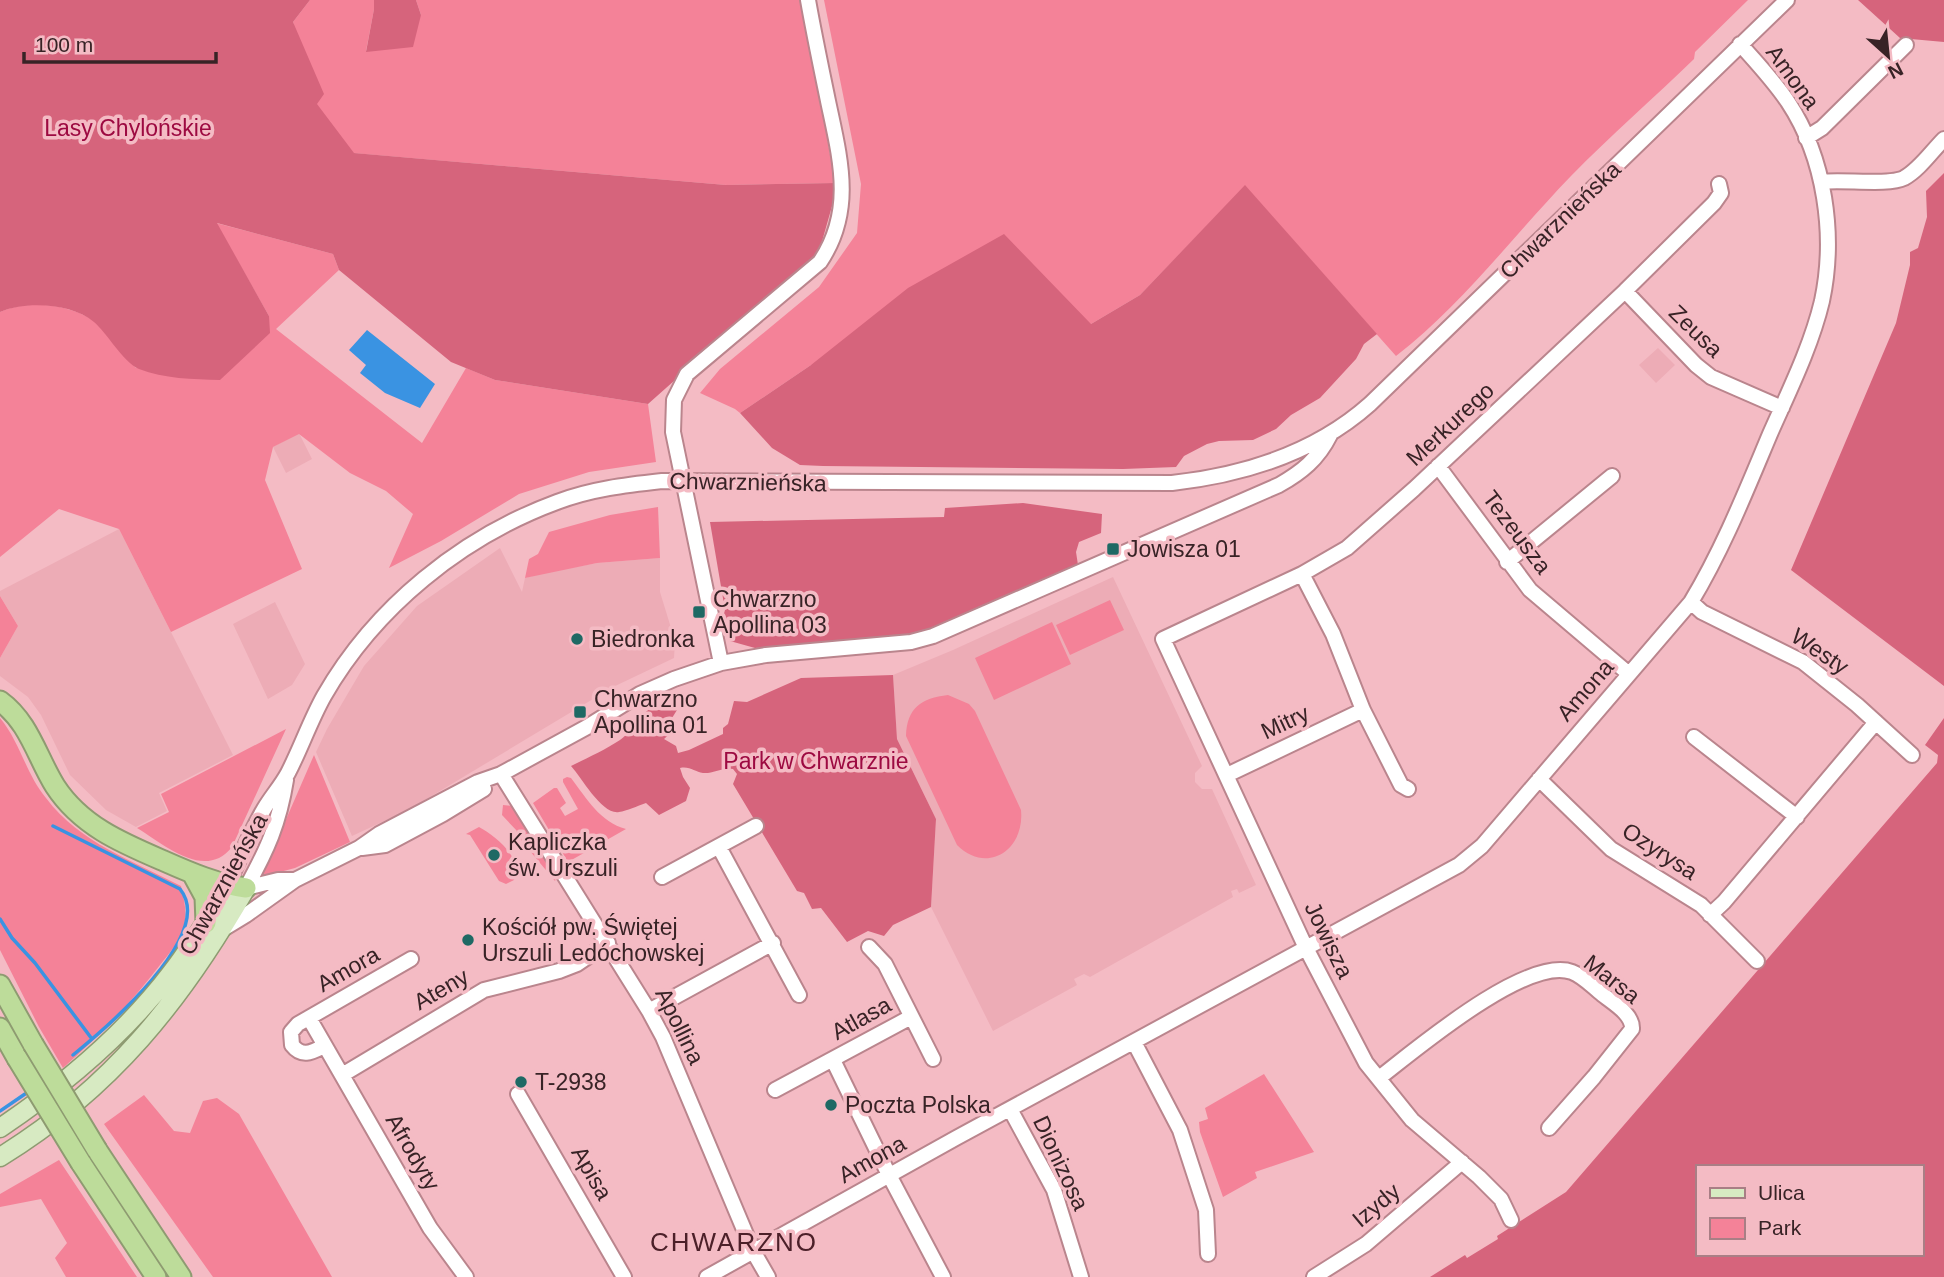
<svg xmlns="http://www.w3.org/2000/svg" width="1944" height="1277" font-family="Helvetica,sans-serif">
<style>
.built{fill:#edacb6}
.green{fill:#f48298}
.forest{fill:#d6647c;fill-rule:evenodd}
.water{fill:#3a93e2}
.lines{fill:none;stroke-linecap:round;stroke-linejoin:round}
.stream{stroke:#3a93e2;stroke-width:3.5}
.minor-casing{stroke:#ba858d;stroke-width:18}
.major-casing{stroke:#8e9b71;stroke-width:21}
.highway-casing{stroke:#8e9b71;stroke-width:23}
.minor{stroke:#fff;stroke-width:14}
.major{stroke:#d7eac2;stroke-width:18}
.highway{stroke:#bddc9a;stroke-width:19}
.highway-bridge-casing{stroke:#8e9b71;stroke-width:23;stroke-linecap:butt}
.highway-bridge{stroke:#bddc9a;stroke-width:19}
.poi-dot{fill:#1e6964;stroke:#f4bbc4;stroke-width:2.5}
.labels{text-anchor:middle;stroke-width:7;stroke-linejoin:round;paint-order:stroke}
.street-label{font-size:23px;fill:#382326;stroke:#f4bbc4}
.park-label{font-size:23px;fill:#9d0a41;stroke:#f4bbc4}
.poi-label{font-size:23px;fill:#382326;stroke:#f4bbc4;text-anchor:start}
.quarter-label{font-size:26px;letter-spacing:2px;fill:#4c2029;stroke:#f4bbc4}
</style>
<rect width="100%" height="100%" fill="#f4bbc4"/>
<!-- built -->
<path class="built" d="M1658,348l17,17 -19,18 -17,-18z
M299,433l13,26 -26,14 -13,-26z
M119,529l114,226 -74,38 8,18 -31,16 -30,-17 -36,-35 -29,-60 -13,-18 -28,-21v-18l18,-32 -18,-30v-5z
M500,548l22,44 3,-14 23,-6 49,-9 63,-5v34l15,49 -1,17 -61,29 -203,122 -58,27 -36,-84 11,-23 37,-63 53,-60z
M1113,577l89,189 -7,7v9l7,7h10l44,96 -17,8 -2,-4 -6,2 2,6 -143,80 -6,-3 -10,5 3,6 -84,46 -62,-124 5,-88 -39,-80 -4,-64 60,-25z
M275,602l30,62 -13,21 -24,14 -35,-75z"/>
<!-- green -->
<path class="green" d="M310,0h64v9l-8,42 55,-36 -5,-15h387l32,183 -109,2 -373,-32 -37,-49 -23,-82z
M824,0h924l-53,52 -1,7c-40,39 -83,76 -123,117 -58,60 -108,128 -175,180l-151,-170 -105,109 -49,29 -280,41 -71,48 -5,-4 -35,-16 20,-24 99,-82 38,-54 4,-49z
M216,223l117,31 6,16 -63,59 146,114 44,-75 29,12 153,24 8,58 -67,10 -70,22 -78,47 -52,27 24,-54 -27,-23 -36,-18 -51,-39 -26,13 -8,33 37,89 -131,63 -52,-103 -60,-20 -59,48v-245c27,-12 65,-9 91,7 13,8 34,36 45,49l133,-52z
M658,507l2,51 -63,5 -72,15 4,-19 9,-5 11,-22 61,-17z
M0,596l18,30 -18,32z
M1110,600l14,30 -54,25 -14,-30z
M1052,622l19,42 -77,36 -19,-42z
M948,695l21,9 6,7 46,99c4,40 -34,65 -64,35l-51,-109c1,-28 15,-38 42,-41z
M0,718c20,24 26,56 46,80 34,45 87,63 135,88 3,14 7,28 2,43 -5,14 -14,25 -23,36 -29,38 -61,71 -97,103l-24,-41 -39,-77z
M286,729l-54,118c-27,34 -67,-2 -95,-19l32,-16 -8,-18z
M314,755l36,87 -55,26 -34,9z
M567,777l4,1c16,21 29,44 55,51l-58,33 -35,-59 21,-15h3l9,15 -6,5 5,8 13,-7 -15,-27v-3z
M503,805l10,1 44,69 -2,6 -40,-48 2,-2 -15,-16z
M479,827c17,9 45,32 35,53l-8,4 -7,-3 -29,-46 -4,-1z
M1264,1074l50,78 -59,20 2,6 -34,19 -23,-65 -1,-10 9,-3 -3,-11z
M144,1095l30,36 16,2 13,-32 14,-3 22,16 93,163h-119l-109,-153z
M59,1160l78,117h-71l-11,-19 12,-15 -26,-44 -41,8v-13z"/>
<!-- forest -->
<path class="forest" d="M0,0h310l-17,22 31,72 -7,10 37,49 372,32 109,-2 1,9 -17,60 -171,152 -153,-24 -44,-18 -112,-92 -6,-16 -116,-31 52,93 1,17 -50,47c-27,-1 -56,-1 -81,-11 -16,-7 -32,-36 -45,-47 -22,-19 -69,-21 -94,-10z
M374,0h42l5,15 -8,32 -47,5 8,-43z
M1858,0h86v42l-44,-4z
M1944,173v513l-153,-116 105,-247 14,-58v-13l8,-4 9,-31 -1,-26z
M1245,185l132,149 -13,10 -8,15 -36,39 -29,17 -15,14 -23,11 -34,1 -12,3 -23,12 -8,11 -53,2 -300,-3 -23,-1 -28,-17 -32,-35 71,-48 97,-77 96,-54 87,90 49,-29z
M1023,503l79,11 -1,19 -22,9 -3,10 2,13 -146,66 -30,7 -147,10 -25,-7 -8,-20 3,-11 -15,-88 234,-5 1,-9z
M893,675l4,64 39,80 -5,88 -38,18 -9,11 -16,-5 -21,11 -26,-34 -9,1 -8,-16 -7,-2 -64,-107 4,-10 -4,-5c-12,-2 -20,5 -30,4 -8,-1 -13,-7 -23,-5l3,9 7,11 -4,13 -27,14 -13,-12c-9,3 -19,8 -27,9 -17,3 -37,-34 -48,-46 16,-8 34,-16 49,-26 19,-13 22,-42 56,-33l1,3 -5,8 4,4v6l-12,11 12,7 2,7 11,-3 34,-16v-6l5,-4 6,-23 13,1 54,-24z
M1944,718v559h-514l35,-22 2,3 31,-19 -1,-3 69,-44 371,-429 1,-8 -13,-10zM1697,1167h224v87h-224z"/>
<!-- water -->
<path class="water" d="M367,330l68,54 -15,24 -35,-15 -25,-20 6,-8 -17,-15z"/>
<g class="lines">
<!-- stream -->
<path class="stream" d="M53,826l127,63c37,46 -75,140 -107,166
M0,919l12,19 23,25 57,76
M0,1111l25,-17"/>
<defs>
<path id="minor" d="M1806,138l16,-10 84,-83
M1821,182c21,-3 67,4 83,-4 15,-8 28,-27 40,-39
M1625,291l71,74 15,12 71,31
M1438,466l92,124 99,84
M1507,562l105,-86
M1302,574l31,60 30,76 38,75 7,4
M1691,602l11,10 101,50 54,43 55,50
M721,663l-48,-231 1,-32 13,-26 133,-112c35,-52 20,-104 8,-161 -7,-34 -14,-67 -20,-101
M1694,737l103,80
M501,774l148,237 14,26 90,214 15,26
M1227,775l136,-65
M1539,779l72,70 90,56 56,56
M719,847l80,148
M362,848l23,-3 58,-31 41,-25
M662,877l94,-51
M227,886c12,-26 23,-53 37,-77 7,-12 17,-23 24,-36 13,-25 22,-52 36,-77 51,-89 138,-159 233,-194 34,-13 69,-17 105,-21l510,2c72,-8 143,-30 198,-79 139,-134 277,-270 417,-404
M246,888c21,-38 33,-64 40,-108
M246,888l32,-8h16
M1710,915l14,-13 152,-180
M223,929l23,-14 49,-35 64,-32 20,-14 99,-52 23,-8 86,-47 53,-33 34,-15 47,-16 45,-8 145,-13 22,-6 346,-151c23,-13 39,-26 51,-50
M869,947l16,17 48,95
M649,1011l124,-68
M309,1018l121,210 36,49
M1134,1042l46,88 26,80 2,44
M324,1046c-12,6 -22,12 -32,-1l-1,-13 7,-8 113,-65
M833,1060l56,115 54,102
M342,1075l142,-85 75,-19 18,-7 31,-21
M1379,1078c35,-27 148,-123 193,-106 11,4 21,15 30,22 11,9 31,20 30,35l-38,48 -45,51
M775,1090l136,-73
M518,1094l106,183
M1010,1109l44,81 27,87
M1511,1220l-10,-21 -22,-22 -67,-57 -46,-57 -60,-115 -143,-309 139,-65 45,-26 67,-59 211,-198 89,-88 7,-10 -2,-9
M707,1277l249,-139 503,-273 23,-19 209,-244c32,-53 55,-111 79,-168 19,-43 41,-87 52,-133 14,-66 3,-143 -34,-199 -14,-21 -31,-39 -48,-58
M1314,1277l52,-33 96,-82"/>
<path id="major" d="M0,1128c64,-43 125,-94 172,-156 21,-27 38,-57 55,-86
M0,1157c111,-68 182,-157 246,-269"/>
<path id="highway" d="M0,701c29,21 37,56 55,85 26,40 67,57 109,75 27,12 53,23 82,27
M192,873l13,24 1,26
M0,985l33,59
M0,1028l17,30
M97,1150l84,127
M81,1163l75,114"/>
</defs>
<!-- minor casing -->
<use href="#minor" class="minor-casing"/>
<!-- major casing -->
<use href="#major" class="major-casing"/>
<!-- highway casing -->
<use href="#highway" class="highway-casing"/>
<!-- minor -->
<use href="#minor" class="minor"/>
<!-- major -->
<use href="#major" class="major"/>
<!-- highway -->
<use href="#highway" class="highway"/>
<defs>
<path id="highway-bridge" d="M33,1044l64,106
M17,1058l64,105"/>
</defs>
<!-- highway-bridge casing -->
<use href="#highway-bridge" class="highway-bridge-casing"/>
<!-- highway-bridge -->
<use href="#highway-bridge" class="highway-bridge"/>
</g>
<!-- markers -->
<g class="poi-dot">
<rect x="1106" y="542" width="14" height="14" rx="3.5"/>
<rect x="692" y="605" width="14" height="14" rx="3.5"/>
<circle cx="577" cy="639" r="7"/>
<rect x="573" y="705" width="14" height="14" rx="3.5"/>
<circle cx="494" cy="855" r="7"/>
<circle cx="468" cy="940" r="7"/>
<circle cx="521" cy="1082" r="7"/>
<circle cx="831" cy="1105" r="7"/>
</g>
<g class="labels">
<!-- street labels -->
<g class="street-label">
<text transform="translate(1793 77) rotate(54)" y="8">Amona</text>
<text transform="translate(1560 220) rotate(-44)" y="8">Chwarznieńska</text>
<text transform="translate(1696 331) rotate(44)" y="8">Zeusa</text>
<text transform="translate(1450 424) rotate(-43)" y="8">Merkurego</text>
<text transform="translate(748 482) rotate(1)" y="8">Chwarznieńska</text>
<text transform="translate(1517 532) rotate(53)" y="8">Tezeusza</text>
<text transform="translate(1820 651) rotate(34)" y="8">Westy</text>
<text transform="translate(1585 690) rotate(-49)" y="8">Amona</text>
<text transform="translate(1285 722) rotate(-25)" y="8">Mitry</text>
<text transform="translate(1660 851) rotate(33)" y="8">Ozyrysa</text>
<text transform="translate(223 884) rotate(-61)" y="8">Chwarznieńska</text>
<text transform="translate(1329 940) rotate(64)" y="8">Jowisza</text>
<text transform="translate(348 969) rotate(-30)" y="8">Amora</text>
<text transform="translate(1612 979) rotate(38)" y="8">Marsa</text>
<text transform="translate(441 989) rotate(-30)" y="8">Ateny</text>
<text transform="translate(861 1018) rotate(-29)" y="8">Atlasa</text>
<text transform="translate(680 1026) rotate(64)" y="8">Apollina</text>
<text transform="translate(413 1152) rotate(60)" y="8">Afrodyty</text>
<text transform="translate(872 1159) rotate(-29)" y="8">Amona</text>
<text transform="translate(1061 1163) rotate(65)" y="8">Dionizosa</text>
<text transform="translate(592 1173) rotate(60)" y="8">Apisa</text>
<text transform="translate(1376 1205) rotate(-40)" y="8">Izydy</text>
</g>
<!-- park labels -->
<g class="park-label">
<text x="128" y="136">Lasy Chylońskie</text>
<text x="816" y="769">Park w Chwarznie</text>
</g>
<!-- poi labels -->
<g class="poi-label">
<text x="1127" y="557">Jowisza 01</text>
<text x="713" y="607">Chwarzno<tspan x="713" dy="26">Apollina 03</tspan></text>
<text x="591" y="647">Biedronka</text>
<text x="594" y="707">Chwarzno<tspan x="594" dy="26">Apollina 01</tspan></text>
<text x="508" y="850">Kapliczka<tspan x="508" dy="26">św. Urszuli</tspan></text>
<text x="482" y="935">Kościół pw. Świętej<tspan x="482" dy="26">Urszuli Ledóchowskej</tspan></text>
<text x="535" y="1090">T-2938</text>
<text x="845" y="1113">Poczta Polska</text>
</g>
<!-- quarter labels -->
<g class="quarter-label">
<text x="734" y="1251">CHWARZNO</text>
</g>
</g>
<!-- legend -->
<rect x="1696" y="1165" width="228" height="91" fill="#f4bbc4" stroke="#a97e85" stroke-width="2"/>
<rect x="1710" y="1188" width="35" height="10" fill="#d7eac2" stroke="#a97e85" stroke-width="2"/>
<text x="1758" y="1200" font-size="21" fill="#382326">Ulica</text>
<rect x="1710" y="1218" width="35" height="21" fill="#f48298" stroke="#a97e85" stroke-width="2"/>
<text x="1758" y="1235" font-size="21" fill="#382326">Park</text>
<!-- north arrow -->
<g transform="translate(1888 56) rotate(153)" stroke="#f4bbc4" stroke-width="5" paint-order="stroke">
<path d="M0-5L12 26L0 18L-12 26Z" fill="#382326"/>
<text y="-10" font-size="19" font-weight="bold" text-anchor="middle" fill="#382326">N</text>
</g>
<!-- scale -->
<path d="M24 52v10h192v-10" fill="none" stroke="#382326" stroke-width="3.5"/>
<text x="35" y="52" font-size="21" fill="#382326" stroke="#f4bbc4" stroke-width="5" paint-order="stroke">100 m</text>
</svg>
